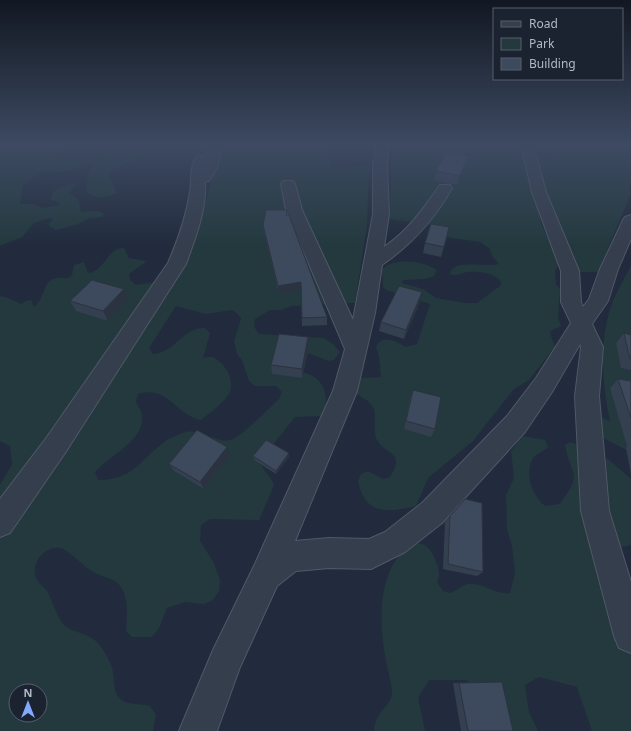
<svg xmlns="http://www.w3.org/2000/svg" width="631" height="731" font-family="'Noto Sans',sans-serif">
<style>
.green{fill:#23393e;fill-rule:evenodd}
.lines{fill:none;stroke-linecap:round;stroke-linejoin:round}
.minor-casing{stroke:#515867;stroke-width:2}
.minor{fill:#353e4d;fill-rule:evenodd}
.wall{fill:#343f4f}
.shaded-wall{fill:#2b3340}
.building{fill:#3d495c;stroke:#2b3340}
</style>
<rect width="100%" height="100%" fill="#212b3d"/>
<!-- green -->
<path class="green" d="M0,144h64l-4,13 16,-3 15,3 16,-7 7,3 2,6 11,-6 15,-2 5,5 -19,6 -18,9c-3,9 5,13 6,22 -9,5 -22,6 -30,-1l2,-17 4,-9 -2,-3h-3l-8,5 -17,4 -20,-1 -19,14 -3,19h12l12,4 15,-3 1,-2 -9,-3c0,-11 14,-16 24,-16l1,2 -8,7 11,7 2,12 18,-1 5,3 -2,3 -13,1 -11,6 -22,6 -6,-3 -1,-3 4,-5 -4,-1 -15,5 -12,14 -22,9z
M217,144h115l-4,8 4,16 37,-2 -2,60 -12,77 -64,3 -10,4h-11l-15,9c-2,7 0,10 4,15l65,4 9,6 7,8 -6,8 -6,1 -25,-10 -2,21c24,5 28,22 23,44l-29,1 -35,44c2,10 11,14 14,24l-15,35 -49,-1 -9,6 -1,16 14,22 6,17 -1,11 -6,9 -9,4 -19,-2 -18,6 -8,20 -7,9h-20l-6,-6c1,-14 3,-32 -5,-44 -7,-10 -17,-9 -26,-14 -12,-6 -20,-18 -32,-24 -16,-6 -33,13 -27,29 2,6 8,8 11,13 5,9 11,29 18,35 9,7 23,7 32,16 6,6 11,16 14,23 6,15 -2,33 18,38 7,2 14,1 21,3l6,9 -3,16h-153v-246l12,-21 -2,-18 -10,-5v-145l8,2 13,6 5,-3 5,-1 3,7c10,-7 9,-24 19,-28 5,-2 11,-1 16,-1l3,-3 2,-10 10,-3 3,9 3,2c15,-4 18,-25 34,-25l5,10 18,3 -18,13 1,6 6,5 21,-3 25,-14c14,-39 33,-82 35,-124zM176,306l30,8 26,-4 6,4 3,5 -7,22 3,13 5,6 7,21 6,5h21l6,6 -3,7c-8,8 -38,37 -46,40 -16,7 -33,-13 -50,-6 -5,2 -12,4 -16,7 -26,18 -32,40 -69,40l-3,-8c14,-16 50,-32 47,-56 0,-4 -4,-10 -6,-14l2,-8c31,-9 37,21 63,26 10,-8 21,-16 28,-26 7,-13 -4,-32 -17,-37 -2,-1 -7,1 -9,1l7,-25 -5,-5c-24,0 -28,24 -52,26l-4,-6zM16,691h24v24h-24z
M392,144h130l20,82 15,30 1,10 -3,5 1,14 4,4 -2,29 3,8 -9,4 -2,3 5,14 -26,33 -15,9 -41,52 -45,37 -12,28c-29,7 -51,9 -58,-25l3,-7 7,-3 15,8 7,-2c17,-27 -6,-21 -14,-39 -3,-10 1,-24 -3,-31 -4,-8 -14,-9 -19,-16l4,-10 4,-3 19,-1 -2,-21 -3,-9c6,-14 21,-5 30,0l11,-3 13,-40 -44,-14 -3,-3 -1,-18c13,-12 41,-8 55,1l-3,6 -10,3 -21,1 -1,3 21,6 13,9 29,5h12l24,-18v-3c-6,-9 -22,-11 -32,-10 -8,0 -12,5 -19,2 2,-16 37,-6 49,-10l-7,-8 -2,-7 -10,-7 -34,-5 -13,-12 -43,-6z
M555,144h76v37l-2,8 2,4 -33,79h-20c-14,-32 -41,-82 -40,-116h15z
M631,265v187l-34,-17 -2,-20 15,6c-8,-37 -11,-78 1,-115 5,-14 14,-28 20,-41z
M523,436l22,4 3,7c-4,4 -11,6 -15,11 -9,15 -1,38 12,48l15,-2c23,-32 12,-25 5,-59l5,-3 8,3 5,7 25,7 23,20v66l-13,3 13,52v131h-39l-15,-44 -38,-10 -14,8 4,27 9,19h-25l-12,-27 -35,-24h-37l-11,18 7,33h-51c1,-20 17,-24 18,-37 1,-8 -6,-29 -7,-39 -6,-34 -7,-80 20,-106 7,-6 15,-8 22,-2 6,5 12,20 12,27 0,3 -2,7 -1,9 1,3 4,6 5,8l8,2c6,-3 12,-8 17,-9 15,-2 27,11 42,9l5,-19 -3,-28 -5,-17 -1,-34 8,-17 -3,-27z"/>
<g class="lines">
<defs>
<path id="minor" d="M210,144h12l-5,24 -8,13 -4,1c2,27 -10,57 -19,82l-121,189 -55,80 -10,4v-38l47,-62 121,-174c10,-23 18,-46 22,-71 2,-12 -1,-24 7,-36h9z
M377,144h12l-2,19 2,51 -5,33c25,-17 39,-38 56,-62h10l2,3c-18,32 -40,56 -70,77l-7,48 -18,78 -62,150 34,-3 40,1 16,-7 37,-29 85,-87 29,-38 35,-55 -10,-21v-31l-29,-79 -11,-48h12l13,48 33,79 2,31 2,5 6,-8 11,-30 23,-49 2,-3 6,-2v24l-13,30 -10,32 -16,23 11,23 -4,49 10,115 22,71v71l-12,-5 -5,-12 -33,-125 -6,-115 6,-49 -1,-3 -28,48 -27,40 -83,91 -37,29 -34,17 -42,-1 -33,3 -19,15 -37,81 -23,64h-38l34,-81 41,-84 79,-175 12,-42 -59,-139 -5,-26 2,-3h10l2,3 7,26 51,110 20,-106v-51z"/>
</defs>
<!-- minor casing -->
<use href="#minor" class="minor-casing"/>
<!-- minor -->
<use href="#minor" class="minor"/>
</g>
<!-- wall -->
<path class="wall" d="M534,144h16l-2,6 -13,-3z
M465,165l-8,20 -23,-5 2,-9z
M287,210v5l40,102v8l-25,1 -1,-36 -22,4 -15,-61 -1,-8z
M425,243l19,4 -3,10 -18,-4z
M129,299l-21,22 -32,-10 -6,-10z
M420,302l-16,37 -25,-8 2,-9z
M624,333l7,2v35l-10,-2 -5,-25z
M308,337l1,10 -7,31 -30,-4 -1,-9z
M618,379l13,2v93l-5,-26 1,-2 -17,-58z
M413,390l22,39 -4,8 -27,-8 6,-30z
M230,455l-26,34 -30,-18 -5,-7z
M253,456l36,1 -13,17 -22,-14z
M450,516l33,56 -6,4 -34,-7 2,-47z
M502,682l11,49h-52l-8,-48z"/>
<!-- shaded-wall -->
<path class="shaded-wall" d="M468,156l-3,9 -8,20 3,-9z
M301,282v8l-22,4 -1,-8z
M124,289l5,10 -21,22 -5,-10z
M422,292l-2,10 -16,37 2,-9z
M308,337l1,10 -7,31v-9z
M227,447l3,8 -26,34 -4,-7z
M289,453v4l-13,17v-3z"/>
<!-- building -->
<path class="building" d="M446,152l22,4 -8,20 -24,-5z
M266,210h21l-1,5h3l38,102 -25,1 -1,-36 -23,4 -15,-61z
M431,224l18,3 -5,20 -19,-4z
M92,280l32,9 -21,22 -33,-10z
M399,286l23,6 -16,38 -25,-8z
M624,333l7,2v24h-1z
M279,334l29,3 -6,32 -31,-4z
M618,379l13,2v37z
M413,390l28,7 -6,32 -29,-8z
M197,430l30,17 -27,35 -31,-18z
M266,440l23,13 -13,18 -23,-15z
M465,499l17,4 1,69 -35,-8 2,-48z
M502,682l11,49h-45l-9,-48z"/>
<!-- sky -->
<linearGradient id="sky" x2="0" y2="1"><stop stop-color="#121822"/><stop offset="0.59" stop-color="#3d4a62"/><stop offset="1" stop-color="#3d4a62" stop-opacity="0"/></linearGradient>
<rect width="631" height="246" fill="url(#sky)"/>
<!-- legend -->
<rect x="493" y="8" width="130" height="72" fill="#1b2331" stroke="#575f6d"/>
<rect x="501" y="21" width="20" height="6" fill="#353e4d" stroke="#575f6d"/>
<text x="529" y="28" font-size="12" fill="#b1b8c8">Road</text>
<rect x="501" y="38" width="20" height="12" fill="#23393e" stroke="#575f6d"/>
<text x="529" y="48" font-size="12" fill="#b1b8c8">Park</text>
<rect x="501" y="58" width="20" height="12" fill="#3d495c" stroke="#575f6d"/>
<text x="529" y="68" font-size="12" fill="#b1b8c8">Building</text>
<!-- north arrow -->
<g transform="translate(28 703)"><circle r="19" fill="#1b2331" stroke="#575f6d"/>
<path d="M0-3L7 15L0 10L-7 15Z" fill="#81a9fd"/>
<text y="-6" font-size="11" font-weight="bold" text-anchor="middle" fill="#b1b8c8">N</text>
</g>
</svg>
